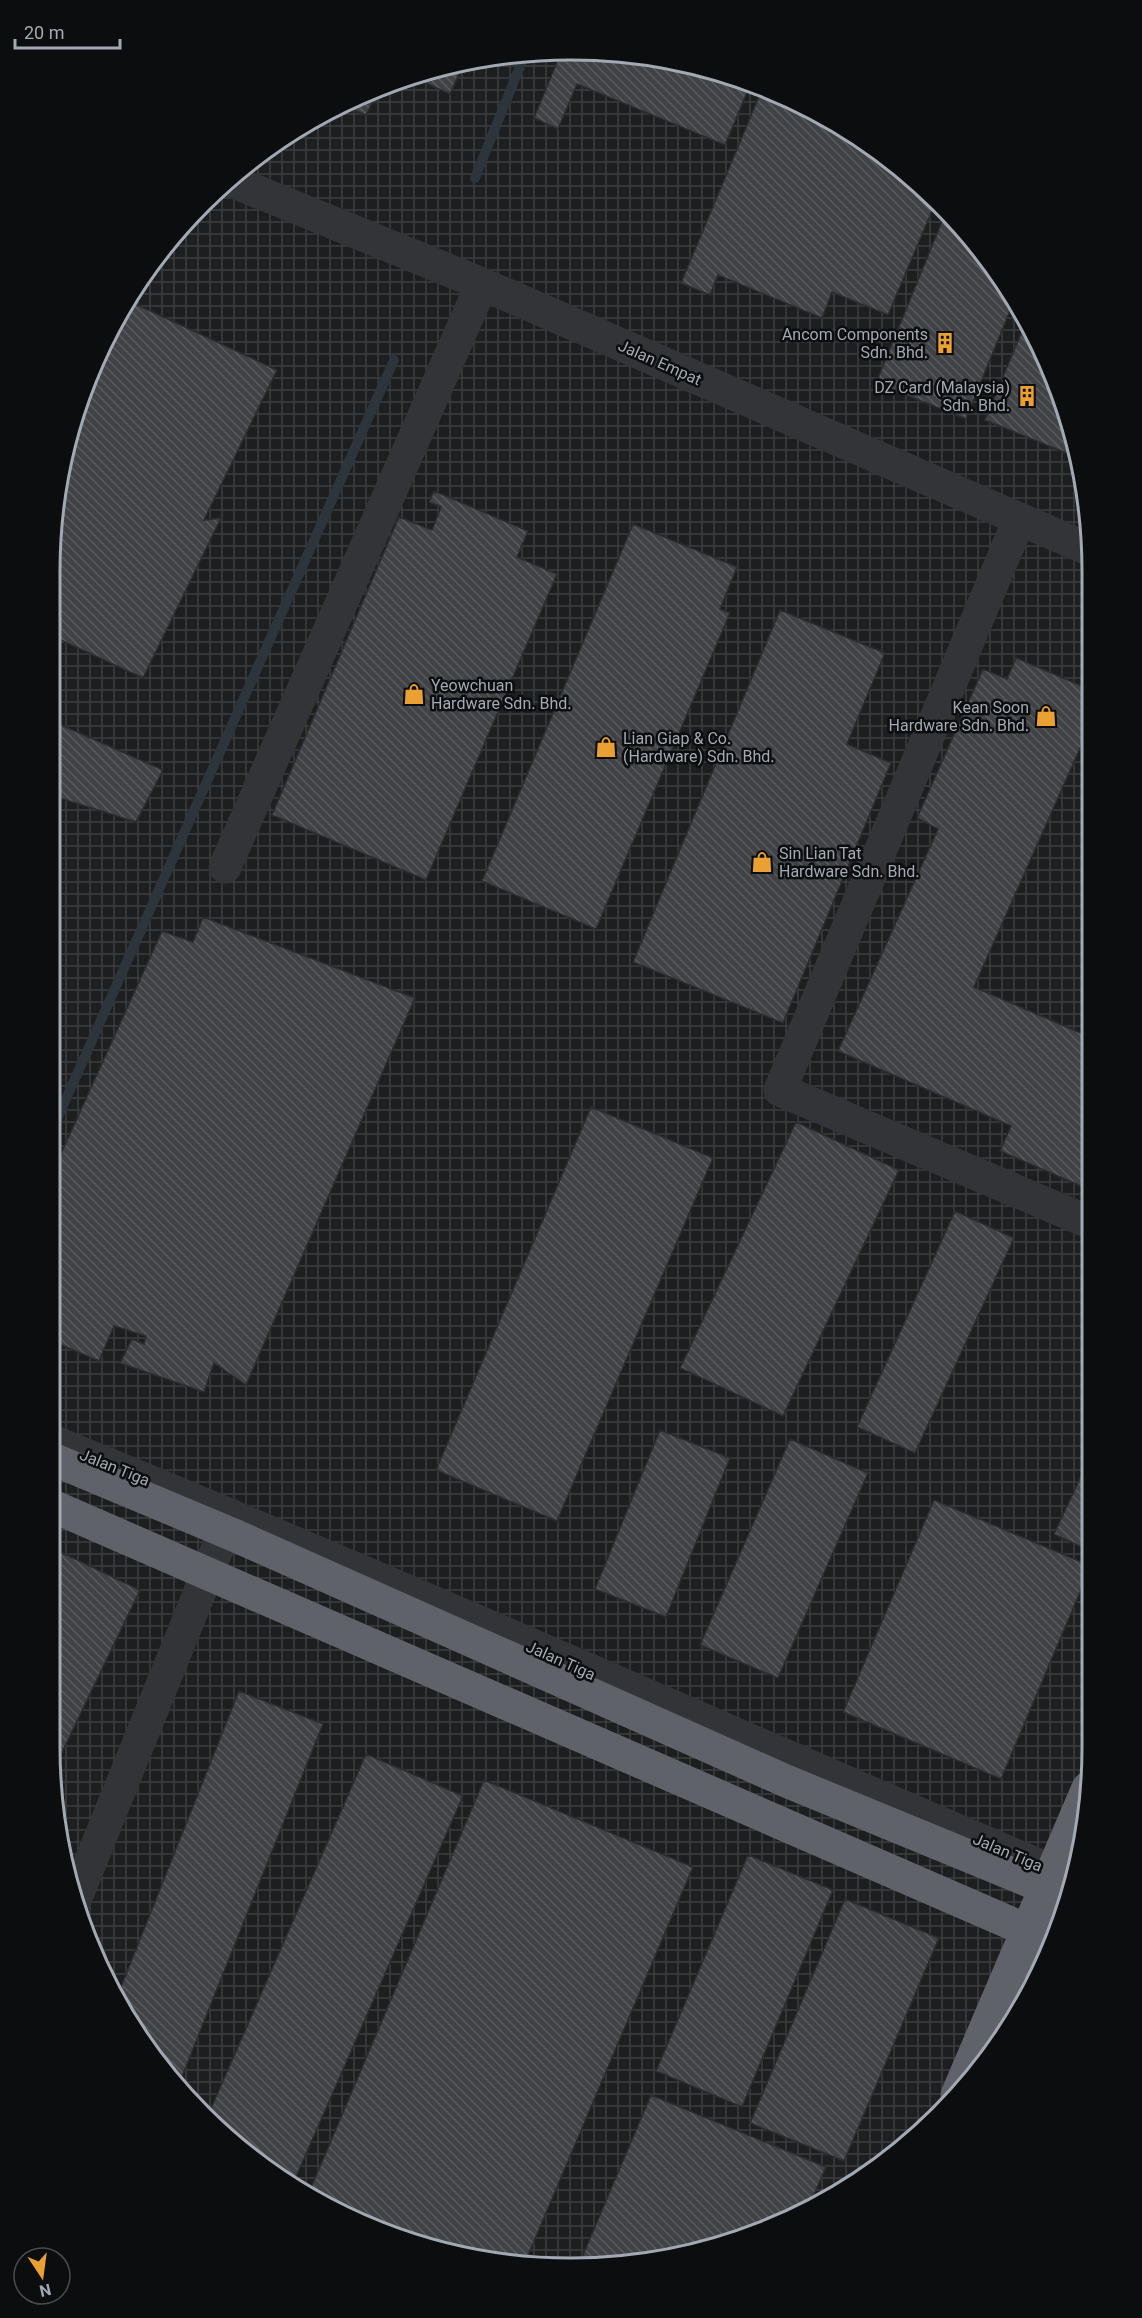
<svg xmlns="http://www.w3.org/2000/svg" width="1142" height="2318" font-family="Roboto,sans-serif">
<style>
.industrial{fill:url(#industrial-grid)}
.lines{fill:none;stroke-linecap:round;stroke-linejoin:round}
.stream{stroke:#2b353b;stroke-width:10}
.building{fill:url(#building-back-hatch);stroke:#2b2c2f;stroke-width:1.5}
.minor{stroke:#333438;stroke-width:33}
.highway{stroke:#5f6269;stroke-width:33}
.labels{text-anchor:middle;stroke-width:5;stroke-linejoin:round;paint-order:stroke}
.poi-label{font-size:16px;fill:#a3a9b3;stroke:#0c0d0e;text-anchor:end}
.street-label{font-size:16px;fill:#a3a9b3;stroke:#0c0d0e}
.rim{fill:none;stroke:#a3a9b3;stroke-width:3}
</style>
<defs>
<pattern id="industrial-grid" width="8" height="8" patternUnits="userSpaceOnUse" patternTransform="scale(1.5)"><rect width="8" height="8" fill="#1d1e20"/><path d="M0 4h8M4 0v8" fill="none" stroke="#3b3c3e"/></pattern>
<pattern id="building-back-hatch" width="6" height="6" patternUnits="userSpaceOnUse" patternTransform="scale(1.5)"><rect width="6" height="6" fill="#404246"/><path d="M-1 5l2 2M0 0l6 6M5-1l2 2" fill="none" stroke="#585a5e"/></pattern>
</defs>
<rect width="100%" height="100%" fill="#111213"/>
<!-- industrial -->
<path class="industrial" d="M571,50l102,10 98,29 118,68 96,97 68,118 35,131 4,1244 -10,102 -29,98 -49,90 -64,79 -138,99 -163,49 -170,-6 -98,-29 -89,-48 -125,-116 -80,-150 -27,-168v-1176l10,-102 29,-98 49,-90 64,-79 80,-65 90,-48 98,-30z"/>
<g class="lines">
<!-- stream -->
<path class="stream" d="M475,178l50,-124
M50,1135l344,-775"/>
</g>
<!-- building -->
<path class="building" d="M562,50l111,10 78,23 -26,62 -148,-61 -19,45 -24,-11z
M465,61l-15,33 -38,-17z
M380,87l-14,28 -24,-10 30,-16z
M763,87l126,70 46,47 -47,111 -56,-23 -10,26 -104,-43 -8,20 -29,-12z
M945,214l40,40 28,49 -47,116 -90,-36z
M127,300l150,70 -73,150 17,-2 -78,160 -93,-43v-64l10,-102 29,-98z
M1025,324l28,48 23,85 -91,-37z
M434,491l94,40 -11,26 40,17 -131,306 -154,-65 127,-298 33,13 9,-23 -12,-5z
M633,524l104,43 -17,42 10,4 -134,316 -114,-48z
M780,610l105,43 -38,91 44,19 -108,260 -150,-61z
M1016,658l73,31v39l-115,259 116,50v153l-90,-39 11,-25 -173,-75 100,-222 -21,-11 66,-149 24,10z
M50,720l113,50 -27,52 -86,-27z
M203,917l212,81 -169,387 -32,-22 -10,29 -84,-29 12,-24 12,5 2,-8 -32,-10 -15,35 -49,-21v-162l112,-247 31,11z
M591,1107l122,51 -156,363 -121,-51z
M796,1122l103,48 -116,246 -103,-48z
M955,1211l59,27 -99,215 -58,-26z
M660,1430l70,28 -64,159 -71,-28z
M790,1439l78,34 -90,205 -78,-33z
M1091,1455l1,97 -38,-18z
M934,1500l157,66 -90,213 -158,-67z
M50,1547l90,43 -87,181 -4,-24z
M239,1691l84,33 -144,360 -22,-19 -38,-73z
M366,1754l97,42 -171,390 -10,-5 -73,-68z
M484,1780l209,87 -167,393 -57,-2 -98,-29 -63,-34z
M748,1855l85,35 -91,217 -86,-36z
M845,1899l94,39 -95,223 -94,-38z
M651,2095l175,72 -19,44 -168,53 -59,-2z"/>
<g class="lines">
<!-- minor -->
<path class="minor" d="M229,180l253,104 606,265
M1019,520l-239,570 311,133
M225,867l257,-583
M50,1440c343,141 682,294 1023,440
M75,1900l156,-385"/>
<!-- highway -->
<path class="highway" d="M50,1458l186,78 550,245 282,116
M50,1505l1004,437
M1040,1971l20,-48
M957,2095l131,-307"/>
</g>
<!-- icons -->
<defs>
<symbol id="building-bare" viewBox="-9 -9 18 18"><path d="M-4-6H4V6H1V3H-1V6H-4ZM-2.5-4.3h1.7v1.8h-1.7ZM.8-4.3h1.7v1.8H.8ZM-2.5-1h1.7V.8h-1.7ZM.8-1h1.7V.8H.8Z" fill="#eba032" stroke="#0c0d0e" stroke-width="2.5" paint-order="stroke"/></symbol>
<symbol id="shop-bare" viewBox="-9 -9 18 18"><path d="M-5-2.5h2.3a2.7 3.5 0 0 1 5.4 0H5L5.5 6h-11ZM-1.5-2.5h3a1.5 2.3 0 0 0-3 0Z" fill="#eba032" stroke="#0c0d0e" stroke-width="2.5" paint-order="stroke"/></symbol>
</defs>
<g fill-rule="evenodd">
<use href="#building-bare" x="930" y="328" width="30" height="30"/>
<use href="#building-bare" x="1012" y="381" width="30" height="30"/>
<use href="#shop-bare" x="399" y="679" width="30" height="30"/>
<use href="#shop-bare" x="1031" y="701" width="30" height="30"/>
<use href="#shop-bare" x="591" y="732" width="30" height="30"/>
<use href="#shop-bare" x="747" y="847" width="30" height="30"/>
</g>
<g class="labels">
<!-- poi labels -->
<g class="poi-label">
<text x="928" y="340">Ancom Components<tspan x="928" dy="18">Sdn. Bhd.</tspan></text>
<text x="1010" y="393">DZ Card (Malaysia)<tspan x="1010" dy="18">Sdn. Bhd.</tspan></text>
<text x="431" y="691" text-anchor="start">Yeowchuan<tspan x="431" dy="18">Hardware Sdn. Bhd.</tspan></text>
<text x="1029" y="713">Kean Soon<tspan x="1029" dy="18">Hardware Sdn. Bhd.</tspan></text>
<text x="623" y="744" text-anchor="start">Lian Giap &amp; Co.<tspan x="623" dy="18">(Hardware) Sdn. Bhd.</tspan></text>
<text x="779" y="859" text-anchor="start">Sin Lian Tat<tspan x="779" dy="18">Hardware Sdn. Bhd.</tspan></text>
</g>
<!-- street labels -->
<g class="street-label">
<text transform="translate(660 362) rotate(24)" y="6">Jalan Empat</text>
<text transform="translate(115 1467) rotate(22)" y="6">Jalan Tiga</text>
<text transform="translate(561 1660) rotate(24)" y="6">Jalan Tiga</text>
<text transform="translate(1008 1852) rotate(23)" y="6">Jalan Tiga</text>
</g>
</g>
<!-- crop -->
<path d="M0 0H1142V2318H0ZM571 60H571A511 511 0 0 1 1082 571V1747A511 511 0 0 1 571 2258H571A511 511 0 0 1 60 1747V571A511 511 0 0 1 571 60Z" fill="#0c0d0e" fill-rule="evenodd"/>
<path class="rim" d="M571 60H571A511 511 0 0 1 1082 571V1747A511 511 0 0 1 571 2258H571A511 511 0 0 1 60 1747V571A511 511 0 0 1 571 60Z"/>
<!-- north arrow -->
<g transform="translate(42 2276) rotate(167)"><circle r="28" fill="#0c0d0e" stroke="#484b50" stroke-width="1.5"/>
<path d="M0-4.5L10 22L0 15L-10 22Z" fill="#eba032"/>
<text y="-9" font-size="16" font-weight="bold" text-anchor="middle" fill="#a3a9b3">N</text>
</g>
<!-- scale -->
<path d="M15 39v9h105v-9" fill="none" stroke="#a3a9b3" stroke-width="3"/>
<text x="24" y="39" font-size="18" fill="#a3a9b3" stroke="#0c0d0e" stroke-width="4.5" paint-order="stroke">20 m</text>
</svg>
